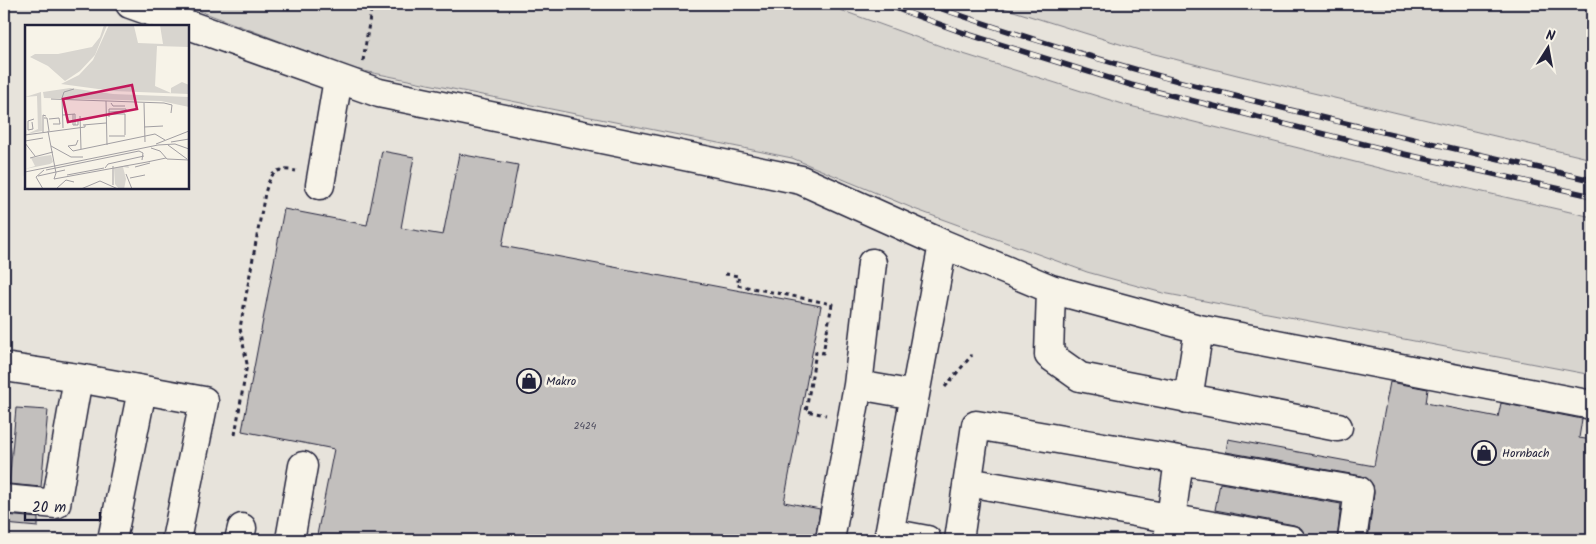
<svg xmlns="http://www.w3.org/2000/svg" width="1596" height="544" font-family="Kalam,sans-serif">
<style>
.built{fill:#e7e3db;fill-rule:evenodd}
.green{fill:#d8d5cf;stroke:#7d7c85}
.building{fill:#c2bfbd;stroke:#22223b}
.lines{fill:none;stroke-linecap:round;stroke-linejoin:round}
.minor-casing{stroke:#22223b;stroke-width:31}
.path{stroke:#22223b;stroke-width:3;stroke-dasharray:4 4;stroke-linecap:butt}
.minor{stroke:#f7f3e8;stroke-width:28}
.rail-casing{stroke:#22223b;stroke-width:5.5}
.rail{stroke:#f7f3e8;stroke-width:4;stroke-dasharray:11;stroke-linecap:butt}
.labels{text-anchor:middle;stroke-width:5;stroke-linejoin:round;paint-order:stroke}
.number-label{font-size:10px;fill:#4a495c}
.poi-label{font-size:12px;fill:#22223b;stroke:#f7f3e8;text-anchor:start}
.inset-road{fill:none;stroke:#a29fa3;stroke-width:1}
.view{fill:#c2185b;fill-opacity:0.15;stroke:#c2185b;stroke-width:2.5}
.inset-edge{fill:none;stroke:#22223b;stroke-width:2.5}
</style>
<rect width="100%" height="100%" fill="#f7f3e8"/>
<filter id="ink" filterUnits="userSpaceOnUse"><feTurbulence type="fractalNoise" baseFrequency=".02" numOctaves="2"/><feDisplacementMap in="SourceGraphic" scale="10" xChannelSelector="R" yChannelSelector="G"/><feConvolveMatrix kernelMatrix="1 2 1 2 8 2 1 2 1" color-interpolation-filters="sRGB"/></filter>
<g filter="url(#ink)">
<!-- built -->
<path class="built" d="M4,4h177l173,65 438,89 125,52 170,62 76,21 429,82v165h-1588zM26,26h162v162h-162z
M824,4h167l148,46 98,25 355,84v58l-201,-46 -265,-66 -169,-53z"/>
<!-- green -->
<path class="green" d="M181,4h643l133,48 169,53 265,66 201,46v158l-429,-82 -76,-21 -170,-62 -125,-52 -438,-89z
M991,4h601v155l-355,-84 -98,-25z"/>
<!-- building -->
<path class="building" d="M382,151l32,6 -13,71 42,7 16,-81 59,11 -16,81 319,60 -37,196 36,7 -5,31h-499l18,-91 -92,-18 42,-222 83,16z
M1390,382l38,7 -2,14 72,14 3,-14 81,16 -3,19 13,2v100h-224l6,-47 -1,-8 -5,-6 -6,-3 -136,-24 2,-13 146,27z
M16,408l32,2 -7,77 -32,-3z
M1220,483l121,21 -4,36h-31l-1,-6 -4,-6 -7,-3 -79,-15z
M6,515l32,3v9l-33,-3z"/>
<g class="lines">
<defs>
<path id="minor" d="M130,4l249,89 422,87 142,64 108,45 148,40 393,76
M320,185l18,-106
M1051,289l-2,66 31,22 258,50
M4,367l74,11 126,23 -28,139
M858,385l57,10
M1188,399l11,-70
M968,482l323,58
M4,499l52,5 22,-126
M890,533l37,7
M112,540l30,-150
M239,540l3,-12
M290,540l13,-74
M830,540l28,-155 14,-122
M888,540l55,-296
M959,540l17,-115 383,66 -7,49
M1168,540l11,-80"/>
</defs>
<!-- minor casing -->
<use href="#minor" class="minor-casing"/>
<!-- path -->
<path class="path" d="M363,61l9,-57
M725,274l14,2 -2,9 95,19 -9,49 -7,-1 -10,59 20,4
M945,387l27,-32
M235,435l12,-71 -7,-36 25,-135c6,-20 9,-26 31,-22"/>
<!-- minor -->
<use href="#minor" class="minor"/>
<defs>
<path id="rail" d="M884,4l80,29 167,52 264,67 197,44
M928,4c216,77 441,125 664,176"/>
</defs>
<!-- rail casing -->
<use href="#rail" class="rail-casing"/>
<!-- rail -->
<use href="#rail" class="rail"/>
</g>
</g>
<!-- icons -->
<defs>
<symbol id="shop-ring" viewBox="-11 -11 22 22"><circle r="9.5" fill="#f7f3e8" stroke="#22223b" stroke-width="1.5"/><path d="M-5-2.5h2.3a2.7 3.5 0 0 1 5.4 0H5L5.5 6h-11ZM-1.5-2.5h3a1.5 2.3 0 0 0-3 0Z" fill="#22223b"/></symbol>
</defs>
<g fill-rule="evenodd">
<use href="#shop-ring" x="515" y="367" width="28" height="28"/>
<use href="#shop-ring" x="1470" y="439" width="28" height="28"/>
</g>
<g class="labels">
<!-- number labels -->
<g class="number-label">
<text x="585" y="429">2424</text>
</g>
<!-- poi labels -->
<g class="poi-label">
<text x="546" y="385">Makro</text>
<text x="1502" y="457">Hornbach</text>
</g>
</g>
<!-- overview -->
<g transform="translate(25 25)">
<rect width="164" height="164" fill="#f7f3e8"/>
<path d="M79,0h3l-12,30 -15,16 -15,10 -17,-15 -18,-9 5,-3h23l34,-7 8,-10zM84,0l25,1 4,17 25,1 -3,-19h29v22l-32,-1 -2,40 16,7v-5l11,-6 7,3v9l-76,-3 -52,-7 18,-9 14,-15zM45,63l43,6 76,3v10l-28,-6 -117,-3 -1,-6zM16,67l1,39 -15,3 11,-5 -1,-33 -12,1zM26,130l2,7 -3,2 -25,5 10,-3 -4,-8zM103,140l1,3 -6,-1 3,12 -2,10h-5l-4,-5 -1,-16z" fill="#d8d5cf"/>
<path class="inset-road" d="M32,0h25M26,74l113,4 8,2 -1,8M81,76l1,44M86,78l2,3h12M119,78l1,39M84,87l17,-1v-2h-17v8M48,89v11h5v-5M84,89h16v21M38,90l12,-1v11M55,91l1,33M19,93h3l2,13M24,94l10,-1 1,6h-7M7,97l1,7 -5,1v-9l6,-2M58,100l23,-2M119,102l19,-1M38,103l-1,-30 2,-6 10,-3M23,106l8,42 -2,6M18,107v-17l3,1M0,110l60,-8v-2M84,111h16M53,115l-2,5 -8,1 5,5 82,-17 10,6M0,116l18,-3M146,117l18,-3M0,118l10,13M131,119l33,-13M133,120l17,-1 14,5M143,120l19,14M26,121l20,11h12M126,123l9,3 7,8 22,1M5,133l23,-6M122,137l19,-4M88,141v19M110,142l15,-4M80,143l3,-4 36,-8M21,145l93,-19 4,2 -1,7M0,147l133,-27M101,149l6,15M42,150l37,-7M13,151l27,-6M105,153l15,-3M29,154l93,-17M18,164l-7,-12 8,-7M31,164l10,-9 8,2M56,164l19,-8 18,8"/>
<path class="view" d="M107,60l5,24 -69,13 -5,-23z"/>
<rect width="164" height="164" class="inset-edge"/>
</g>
<!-- margin -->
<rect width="1596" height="544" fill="none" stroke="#f7f3e8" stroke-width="20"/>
<rect x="10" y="10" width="1576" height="524" fill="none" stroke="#22223b" stroke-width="2" filter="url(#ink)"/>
<!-- north arrow -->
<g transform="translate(1548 48) rotate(11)" stroke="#f7f3e8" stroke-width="4" paint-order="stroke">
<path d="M0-4L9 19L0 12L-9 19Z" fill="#22223b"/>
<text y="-8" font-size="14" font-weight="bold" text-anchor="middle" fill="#22223b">N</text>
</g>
<!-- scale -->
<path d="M25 512v8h75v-8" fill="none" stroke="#22223b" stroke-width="2.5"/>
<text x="32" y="512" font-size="15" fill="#22223b" stroke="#f7f3e8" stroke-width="4" paint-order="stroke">20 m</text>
</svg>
